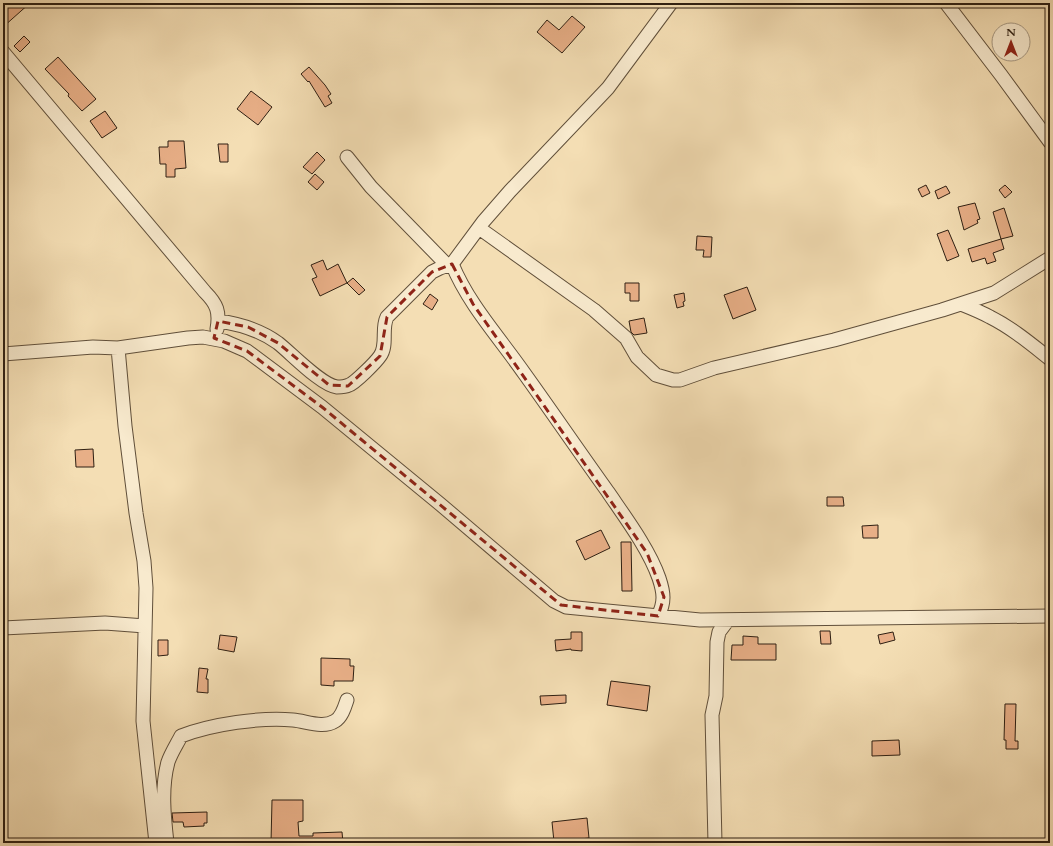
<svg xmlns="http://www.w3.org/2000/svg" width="1053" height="846" font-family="Cardo,serif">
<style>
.building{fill:#e8af87;stroke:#2e1f12}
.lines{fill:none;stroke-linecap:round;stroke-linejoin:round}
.minor-casing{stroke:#604f3a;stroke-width:15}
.minor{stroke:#f8eace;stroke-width:13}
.marked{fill:none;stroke:#8f2418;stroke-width:3;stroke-dasharray:8 5;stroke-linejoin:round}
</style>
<rect width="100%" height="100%" fill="#f4deb4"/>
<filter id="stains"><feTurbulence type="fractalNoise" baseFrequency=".005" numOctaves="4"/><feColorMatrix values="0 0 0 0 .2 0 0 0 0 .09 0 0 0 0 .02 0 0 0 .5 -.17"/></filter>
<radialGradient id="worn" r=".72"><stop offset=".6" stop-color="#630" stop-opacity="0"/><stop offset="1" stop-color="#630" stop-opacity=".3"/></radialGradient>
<!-- building -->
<path class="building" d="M3,3h27l-27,24z
M572,16l13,11 -23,26 -25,-21 10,-12 12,10z
M24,36l6,6 -10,10 -6,-6z
M58,57l38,42 -14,12 -14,-15 1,-2 -24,-25z
M309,67l16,18 6,9 -3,2 4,7 -7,4 -16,-26 -1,1 -7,-8z
M251,91l21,16 -14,18 -21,-16z
M105,111l12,17 -15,10 -12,-17z
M168,141h16l2,27 -11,1v8h-9v-13h-6l-1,-17h9z
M218,144h10v18h-8z
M317,152l8,8 -13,14 -9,-7z
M315,174l9,8 -7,8 -9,-8z
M926,185l4,8 -8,4 -4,-8z
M1005,185l7,7 -7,6 -6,-8z
M946,186l4,7 -12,6 -3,-8z
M975,203l5,16 -3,1 1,3 -14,7 -6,-23z
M1004,208l9,28 -12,3 -8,-27z
M948,230l11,26 -12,5 -10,-27z
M697,236l15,1 -1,20h-8l1,-7h-8z
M1001,239l3,10 -11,4 3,8 -9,3 -2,-6 -13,4 -4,-13z
M323,260l4,10 11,-6 9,19 -27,13 -8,-17 5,-2 -6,-12z
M353,278l12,12 -6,5 -12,-12z
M625,283h14v18h-9v-8h-5z
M747,287l9,23 -23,9 -9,-24z
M684,293l1,8 -2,1 1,4 -7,2 -3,-13z
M430,294l8,6 -6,10 -9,-6z
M644,318l3,15 -13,2 -3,-3 -2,-11z
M93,449l1,18h-18l-1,-17z
M827,497h16l1,9h-17z
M878,525v13h-15l-1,-12z
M601,530l9,18 -25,12 -9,-19z
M621,542h10l1,49h-10z
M820,631h10l1,13h-10z
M571,632h11v19l-11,-1v-1l-15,2 -1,-11 16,-1z
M893,632l2,8 -15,4 -2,-9z
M220,635l17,2 -3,15 -16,-3z
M743,636l15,1v7h18v16h-45l1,-15h11z
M158,640h10v15l-10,1z
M321,658l29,1v7h4l-1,15h-19v5l-13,-1z
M199,668l9,1 -2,10h2v14l-11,-1z
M611,681l39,5 -3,25 -40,-6z
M566,695v8l-25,2 -1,-9z
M1005,704h11l-1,37h3v8h-12v-9h-2z
M899,740l1,15 -28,1v-15z
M272,800h31v21l-5,1 1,14h14v-3l29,-1 1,11h-72z
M207,812v11h-3v3l-20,1 -1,-5h-10l-1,-9z
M587,818l2,20 -35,4 -2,-20z"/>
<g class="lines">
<defs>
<path id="minor" d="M946,3l55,72 49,67
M3,52l202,240c12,12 15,20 12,37
M347,157l24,30 76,78
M479,228l115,82 32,28 11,19 19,18 17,5h7l34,-12 120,-28 108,-30 52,-17 56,-35
M452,264c17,41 47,73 72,109 28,39 56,80 84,119 17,25 41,57 51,86 5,15 6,24 -1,38
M961,304c10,4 20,8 29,13 22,11 41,27 60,42
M218,321c23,3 42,9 60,22 14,11 43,42 59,44 3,0 8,0 12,-2 6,-2 27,-23 31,-29 8,-11 1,-27 7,-39l45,-45 8,-4 12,-4 31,-42 27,-31 98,-103 63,-85
M118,348l7,78 11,87 8,48 2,27 -3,133 13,122
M3,354l90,-7 25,1 70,-10 15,-1 21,4 23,10 75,56 118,97 114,97 12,6 134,13 350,-4
M3,628l102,-5 40,3
M167,843c-3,-27 -6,-55 1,-81 3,-9 9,-18 13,-26 31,-12 80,-19 112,-16 13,1 30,9 42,1 7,-4 10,-15 12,-21
M715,843l-3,-128 4,-19 1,-54 2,-10 9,-12"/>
</defs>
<!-- minor casing -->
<use href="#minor" class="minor-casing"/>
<!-- minor -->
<use href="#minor" class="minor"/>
</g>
<!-- marked area -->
<path class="marked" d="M452,264l21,40 174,249 17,44 -6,19 -97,-11 -239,-198 -75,-56 -33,-13 4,-17 30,6 30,16 51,42 19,1 32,-30 7,-39 45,-45z"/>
<!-- margin -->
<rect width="1053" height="846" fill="none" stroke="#f4deb4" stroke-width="16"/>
<rect x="4" y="4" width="1045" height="838" fill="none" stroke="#2e1f12" stroke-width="2"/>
<rect x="8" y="8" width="1037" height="830" fill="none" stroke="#2e1f12"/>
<!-- north arrow -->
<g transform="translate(1011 42)"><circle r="19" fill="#f8eace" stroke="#a79983"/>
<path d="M0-3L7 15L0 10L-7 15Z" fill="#8f2418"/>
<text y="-6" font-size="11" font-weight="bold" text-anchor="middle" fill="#2e1f12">N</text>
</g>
<rect width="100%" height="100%" filter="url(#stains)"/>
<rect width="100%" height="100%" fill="url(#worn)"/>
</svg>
